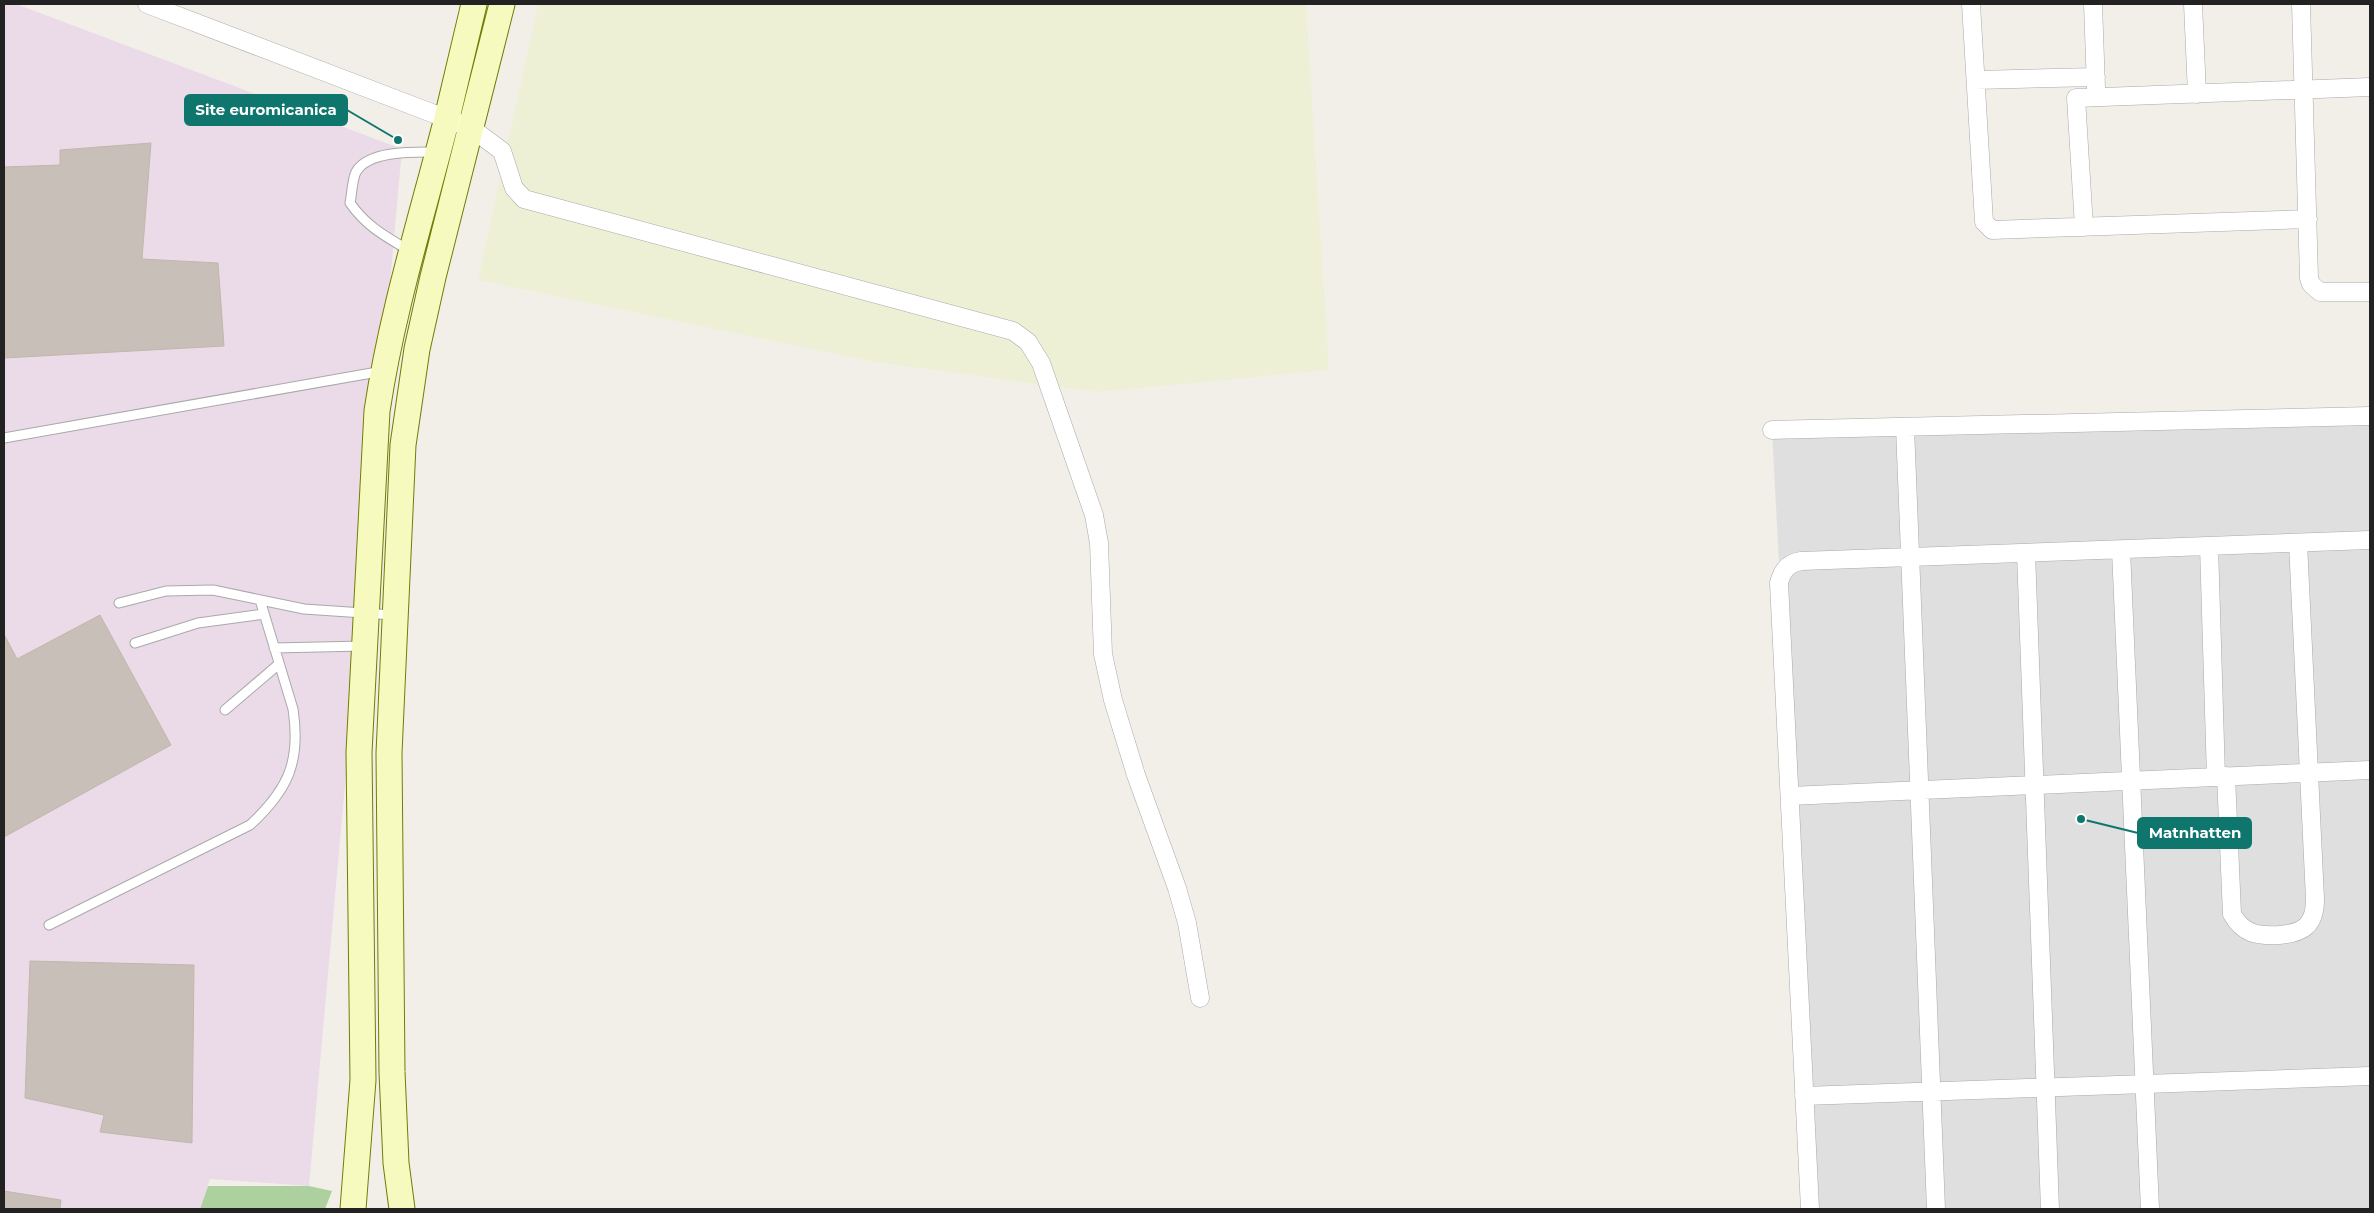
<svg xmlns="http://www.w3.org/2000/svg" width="2374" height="1213" font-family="Montserrat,sans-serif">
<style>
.residential{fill:#e0dfdf}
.industrial{fill:#ebdbe8}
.farmland{fill:#eef0d5}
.forest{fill:#add19e}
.building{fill:#c7bfb8;stroke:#c4b6ab}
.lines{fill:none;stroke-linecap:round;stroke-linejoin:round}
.lane-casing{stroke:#a9a9a9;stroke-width:11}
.street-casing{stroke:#a9a9a9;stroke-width:19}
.secondary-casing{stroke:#707d05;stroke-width:27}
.lane{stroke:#fff;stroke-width:9}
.street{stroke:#fff;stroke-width:18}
.secondary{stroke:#f7fabf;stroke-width:25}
.leader{fill:none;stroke:#0f766e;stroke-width:2}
.callout-dot{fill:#0f766e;stroke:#fff;stroke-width:2}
.callout{fill:#0f766e;stroke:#0f766e;stroke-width:2}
.callout-label{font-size:15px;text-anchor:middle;font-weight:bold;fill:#fff}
</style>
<rect width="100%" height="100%" fill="#f2efe9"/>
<!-- residential -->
<path class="residential" d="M2370,416v793h-557l-41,-779z"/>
<!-- industrial -->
<path class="industrial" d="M4,4h12l386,145 -93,1037 -99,-7 -10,30h-196z"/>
<!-- farmland -->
<path class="farmland" d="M538,4h768l23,366 -231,22 -223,-30 -397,-82z"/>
<!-- forest -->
<path class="forest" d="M208,1186h101l23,5 -7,18h-125z"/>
<!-- building -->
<path class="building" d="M151,143l-9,116 76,4 6,83 -220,12v-191l56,-2v-15z
M100,615l71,130 -167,92v-203l13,25z
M30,961l164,4 -2,178 -92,-11 4,-17 -79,-17z
M4,1191l57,9 -1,9h-56z"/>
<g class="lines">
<defs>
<path id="lane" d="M410,251c-25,-15 -43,-24 -60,-48 2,-9 2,-23 6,-31 12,-22 60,-20 81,-20
M4,438l379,-67
M119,603l47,-12 47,-1 91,19 89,6
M135,643l63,-20 66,-9
M274,648l90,-2
M225,710l54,-46
M49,925l201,-100c38,-35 51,-63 43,-116l-33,-109"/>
<path id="street" d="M147,4l324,124 31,23 12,37 10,11 489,132 15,11 13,21 53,152 5,28 4,111 10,46 23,75 41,113 10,35 13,75
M1971,4l13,218 8,8 316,-11
M2093,4l3,84
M2193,4l4,90
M2301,4l8,274 2,6 9,8h50
M1976,80l120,-3
M2084,227l-8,-129 294,-11
M1905,427l31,782
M1772,430l598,-14
M2209,546l7,231
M2121,550l29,659
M2026,553l24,656
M2226,776l6,138c11,20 25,22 47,21 25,-2 36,-10 36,-36l-17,-356
M1790,796l580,-26
M1804,1096l566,-20
M1810,1209l-31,-626c3,-13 10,-20 22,-22l569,-21"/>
<path id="secondary" d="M353,1209l10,-129 -4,-328 18,-341c15,-100 45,-195 70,-293 9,-38 18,-76 27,-114
M402,1209l-6,-46 -4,-91 -3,-319 14,-308 14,-96 16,-72 69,-273"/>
</defs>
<!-- lane casing -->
<use href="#lane" class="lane-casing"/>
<!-- street casing -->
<use href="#street" class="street-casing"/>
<!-- secondary casing -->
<use href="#secondary" class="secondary-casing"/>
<!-- lane -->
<use href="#lane" class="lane"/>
<!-- street -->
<use href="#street" class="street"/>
<!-- secondary -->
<use href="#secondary" class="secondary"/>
</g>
<!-- callouts -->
<path class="leader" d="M398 140L347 110M2081 819L2138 833"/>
<g class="callout-dot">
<circle cx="398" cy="140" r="5"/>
<circle cx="2081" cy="819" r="5"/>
</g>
<g class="callout">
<rect x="185" y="95" width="162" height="30" rx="5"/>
<rect x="2138" y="818" width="113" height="30" rx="5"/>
</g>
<g class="callout-label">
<text x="266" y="115">Site euromicanica</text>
<text x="2195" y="838">Matnhatten</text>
</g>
<!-- border -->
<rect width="2374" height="1213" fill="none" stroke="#222222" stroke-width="10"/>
</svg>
